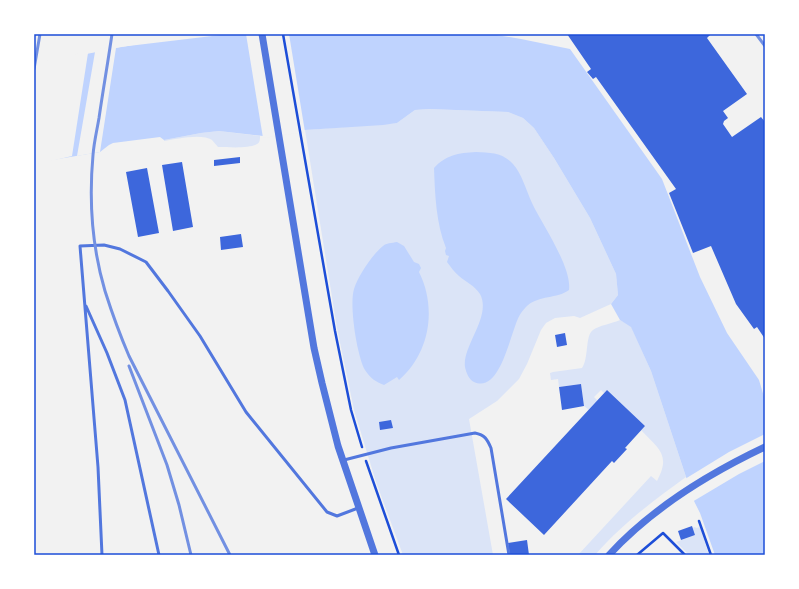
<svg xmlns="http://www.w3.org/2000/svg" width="799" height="589" font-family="'Space Grotesk',sans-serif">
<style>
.green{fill:#dbe4f7}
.water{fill:#bfd3fe}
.pier{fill:#f2f2f2}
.building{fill:#3d67dc}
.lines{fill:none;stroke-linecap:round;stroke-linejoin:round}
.path{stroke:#1d4ed8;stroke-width:2.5}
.service{stroke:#5277de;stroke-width:3}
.tertiary{stroke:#5277de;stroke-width:7}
.rail{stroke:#7290e2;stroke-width:3}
.neatline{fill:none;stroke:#1d4ed8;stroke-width:1.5}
</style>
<rect width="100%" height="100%" fill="#f2f2f2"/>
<!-- green -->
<path class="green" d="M429,109l79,3 15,6 11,10 20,30 36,60 26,56 2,21 -7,9 -31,14 -6,-2 -19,2 -9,5 -5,7 -14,34 -8,15 -22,22 -28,18 24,136h-90l-27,-73 -22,-72 -17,-82 -32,-198 92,-7 18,-13z
M219,131l41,5c0,3 0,7 -3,8 -7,5 -30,3 -39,3 -2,-2 -4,-5 -6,-7 -10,-7 -36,-1 -48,1v-1l37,-7z
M620,320l11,6 20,45 35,106c-33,24 -64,47 -91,78h-17l73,-79 6,5c14,-26 2,-32 -16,-51l4,-4 -38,-36 -3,3 -3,-3 -7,7 4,4 -9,9 -5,-4 -3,-22 -22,3 -1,-8 -7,1 -1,-7 3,-1 29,-4c7,-10 3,-33 11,-38 5,-4 20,-7 27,-10z
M695,527l1,1 4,-1 9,28h-20l-13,-13 19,-7 -3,-7z"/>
<!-- water -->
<path class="water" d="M229,34h262l30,5 49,10 92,130 38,98 27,56 32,47 6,20v155h-50l-15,-42 -6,-12 -43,-130 -20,-44 -11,-7 -9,-16 7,-9 -2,-21 -26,-56 -36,-60 -20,-30 -11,-10 -15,-6 -79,-3 -14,1 -18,13 -14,2 -78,5 -42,6 -44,-5 -18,2 -37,7 -4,-3 -47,6 -4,2 -9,7 -66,11v-98l86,-18z
M476,152c15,1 26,0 37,12 9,10 13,26 19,39 10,21 40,64 37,87 -12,9 -30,5 -42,16 -2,2 -4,4 -6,7 -10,13 -19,82 -47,69 -5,-2 -8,-10 -9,-15 -3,-21 27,-51 15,-73 -5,-8 -14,-12 -21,-18 -5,-4 -8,-9 -12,-14l2,-6 -3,-1 -1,-4 1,-3c-10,-25 -11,-53 -12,-80 12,-13 24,-15 42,-16z
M397,242l7,4 10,16 5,2 2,4 -2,4c18,36 11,81 -20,108l-2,-3 -13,8c-8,-3 -14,-7 -19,-15 -8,-14 -16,-65 -11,-81 4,-13 18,-34 29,-43 3,-3 9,-3 14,-4z"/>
<!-- pier -->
<path class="pier" d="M246,34h43l16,98 -42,6z
M156,41l-40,7 -16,104 -23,4 18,-104 -7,1 -16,103 -38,9v-102l85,-18z
M765,434v27l-26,13 -47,28 -7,-23 44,-27z"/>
<!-- building -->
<path class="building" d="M567,34h144l-4,4 40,56 -24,17 5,7 -4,3 -1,3 9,13 29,-20 4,5v217l-8,-12 -3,2 -18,-25 -25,-58 -18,7 -24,-60 7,-4 -80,-112 -3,2 -6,-7 4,-3z
M240,157v6l-26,3v-6z
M182,162l11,65 -20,4 -11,-66z
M147,168l12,65 -21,4 -12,-65z
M241,234l2,13 -22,3 -1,-13z
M565,333l2,12 -10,2 -2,-12z
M581,384l3,22 -22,4 -3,-23z
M607,390l38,36 -20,22 2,1 -13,14 -2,-2 -68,74 -38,-36z
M391,420l2,8 -13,2 -1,-8z
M692,526l3,9 -14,5 -3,-9z
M527,540l2,15h-19l-2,-12z"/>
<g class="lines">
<!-- path -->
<path class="path" d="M283,34l52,297 16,79 11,37
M366,461l33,94
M699,521l12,34
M637,555l26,-22 22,22"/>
<!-- service -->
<path class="service" d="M86,306l21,47 18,47 34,155
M344,460l47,-12 84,-15c10,2 12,6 16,15l18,107
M102,555l-4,-88 -18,-221 24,-1 16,4 26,13 22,29 32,45 46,76 81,100 10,4 21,-8"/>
<!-- tertiary -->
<path class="tertiary" d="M262,34l52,314 8,35 16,63 37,109
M609,555c43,-47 99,-81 156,-108"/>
<!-- rail -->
<path class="rail" d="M112,34c-4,28 -9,56 -13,84 -2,12 -5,24 -6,37 -4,44 -1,92 12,136 7,22 15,44 24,65l101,199
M756,34l9,12
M34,69l6,-35
M129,366l38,99 12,40 12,50"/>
</g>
<!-- border -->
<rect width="799" height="589" fill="none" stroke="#ffffff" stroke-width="70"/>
<rect x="35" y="35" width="729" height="519" class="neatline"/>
</svg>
